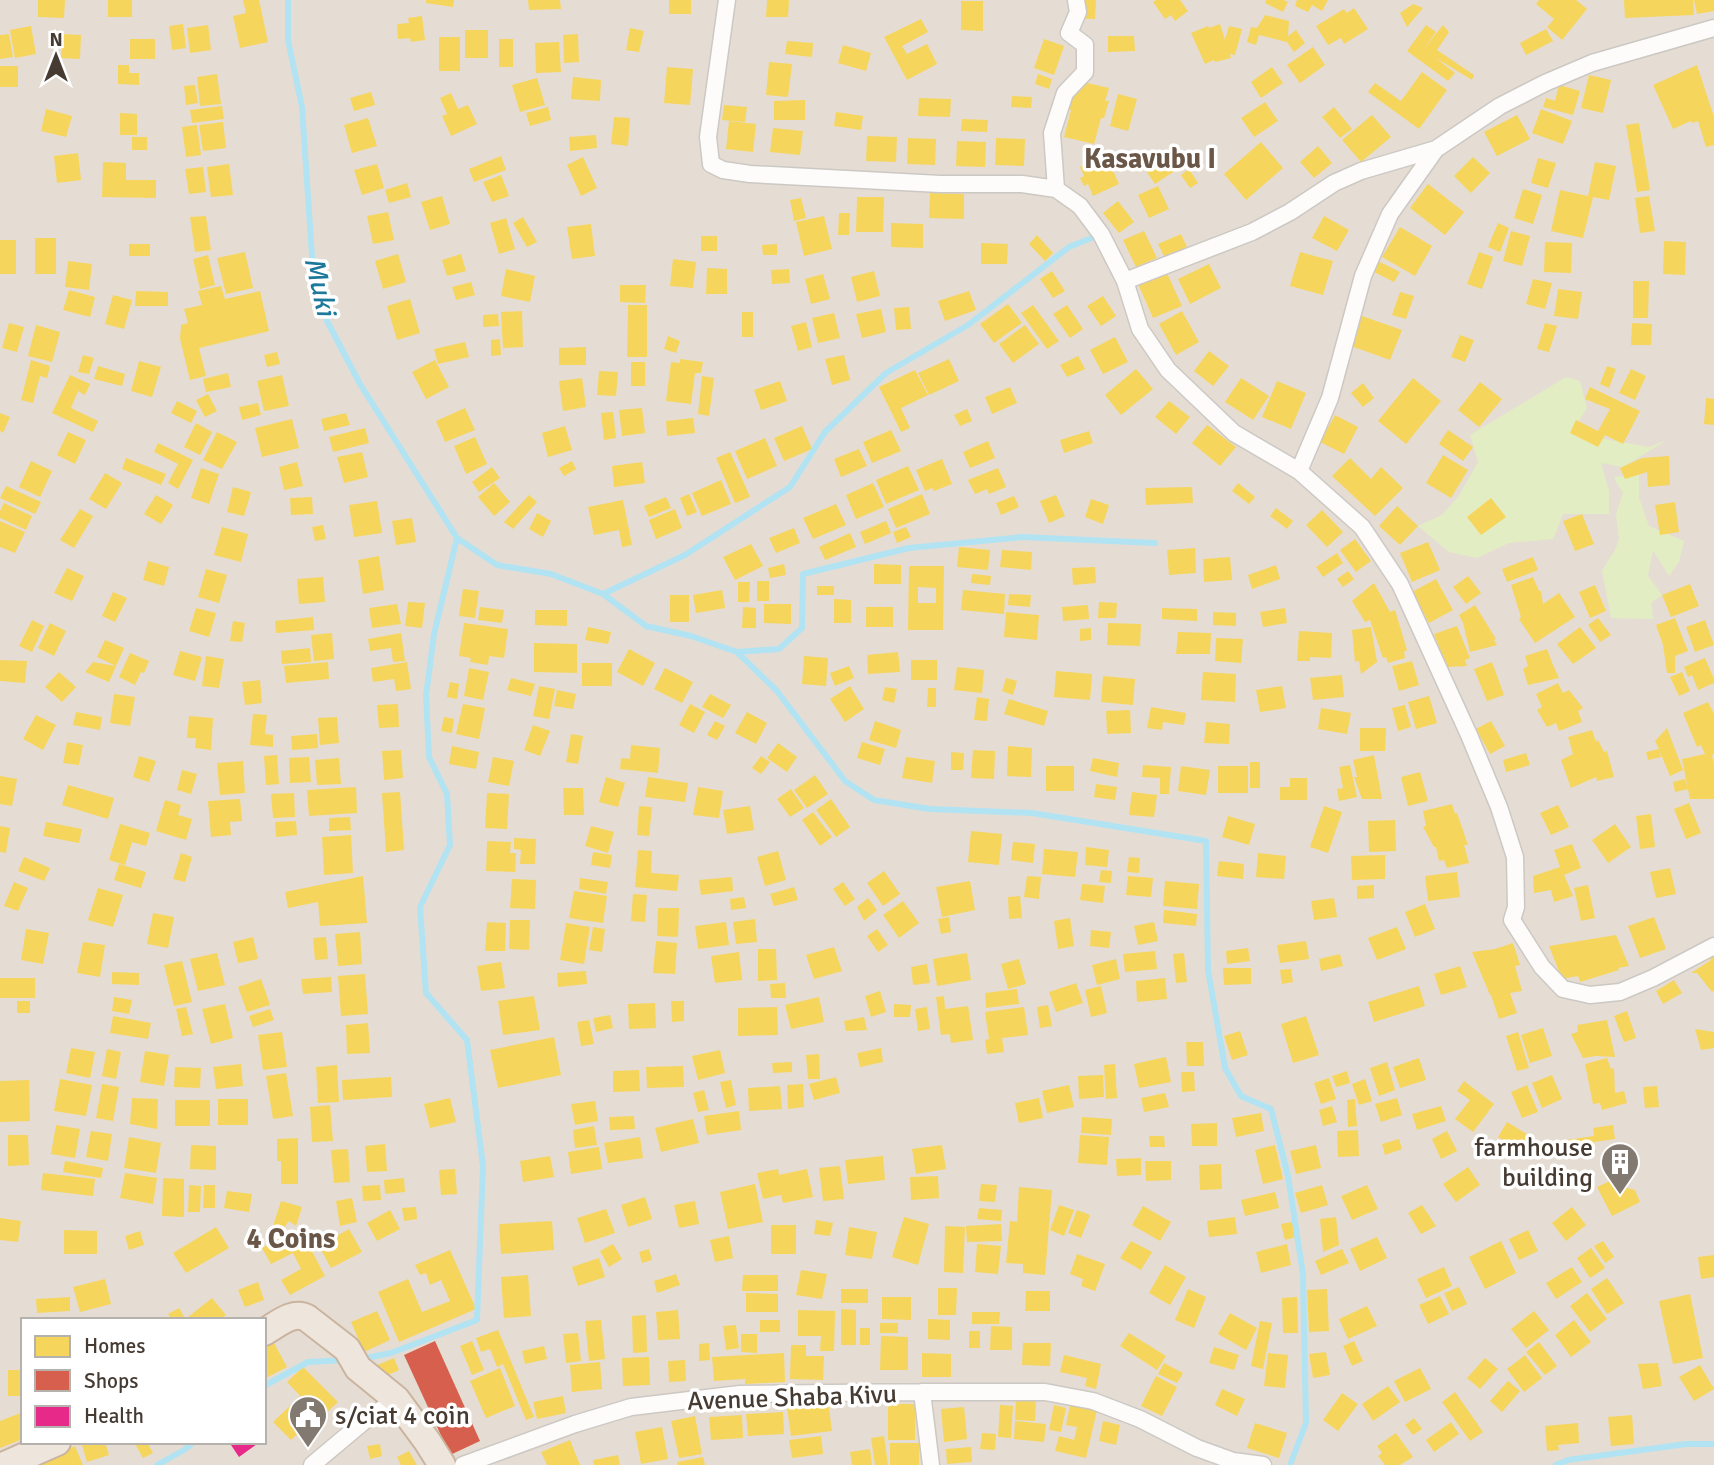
<svg xmlns="http://www.w3.org/2000/svg" width="1714" height="1465" font-family="Signika,sans-serif">
<style>
.residential{fill:#e5ddd3;fill-rule:evenodd}
.green{fill:#e3edc3}
.homes{fill:#f6d55c;fill-rule:evenodd}
.shops{fill:#d6604d}
.health{fill:#e7298a}
.lines{fill:none;stroke-linecap:round;stroke-linejoin:round}
.stream{stroke:#b2e3f3;stroke-width:6}
.minor-casing{stroke:#ccc8c3;stroke-width:19}
.trunk-casing{stroke:#cbb49f;stroke-width:30}
.minor{stroke:#fdfcfb;stroke-width:16}
.trunk{stroke:#eee6dc;stroke-width:26}
.labels{text-anchor:middle;stroke-width:7;stroke-linejoin:round;paint-order:stroke}
.poi-label{font-size:26px;fill:#463b32;stroke:#fff;text-anchor:end}
.street-label{font-size:26px;fill:#463b32;stroke:#fff}
.neighbourhood-label{font-size:28px;font-weight:bold;fill:#6a5748;stroke:#fff}
.water-label{font-size:28px;font-style:italic;fill:#1d799b;stroke:#fff}
</style>
<rect width="100%" height="100%" fill="#f0ece7"/>
<!-- residential -->
<path class="residential" d="M0,0h1714v1465h-1714zM23,1320h241v122h-241z"/>
<!-- green -->
<path class="green" d="M1566,377l14,4 7,27 -16,25 78,14 18,-7 -44,27 -22,-4 8,28v23h-46l-10,25 -44,4 -32,15 -28,-6 -31,-26 24,-11 16,-18 20,-35 -8,-27z
M1639,475v23l10,28 35,15 -5,21 -10,14 -16,-26 -5,26 14,19 -11,8 2,16 -42,-1 -9,-47 13,-21 4,-11 -3,-25 7,-21 -7,-11 -2,-5z"/>
<!-- homes -->
<path class="homes" d="M38,0h27l-1,18 -26,-1z
M108,0h24v17h-24z
M243,0h16l9,42 -28,6 -7,-32 13,-3z
M426,0h28l-1,7 -27,-4z
M528,0h32l1,9 -32,1z
M669,0h22v14h-22z
M767,0h22l-1,17h-22z
M1072,0h24l-1,19 -24,-1z
M1156,0h24l8,11 -13,10 -4,-6 -6,4 -12,-17z
M1266,0h17l5,2 -5,10 -18,-9z
M1297,0h31l-6,11 -10,-6 -4,7 -13,-6z
M1539,0h37l11,9 -25,31 -15,-13 7,-8 -18,-15z
M1624,0h69l1,15 -69,3z
M1694,0h20v11l-17,3z
M961,1h22v30l-22,-1z
M1413,4l10,4 -16,19 -7,-14z
M1354,8l14,21 -24,15 -3,-6 -13,7 -12,-19 28,-17 3,4z
M1265,15l24,6 -1,15 8,-6 9,13 -11,9 -7,-10 -28,-7 -3,10 -9,-3 4,-15 6,1z
M422,16l3,24 -14,2 -1,-4 -12,1 -1,-15 12,-1 -1,-5z
M921,19l7,13 -26,14 5,8 20,-10 10,20 -30,16 -23,-43z
M183,24l3,24 -14,2 -3,-24z
M1220,24l5,16 4,-14 13,3 -7,26 -5,-1 1,4 -16,4 -1,-2 -9,4 -14,-31 17,-7 1,2z
M208,25l3,25 -21,3 -3,-25z
M1426,25l10,7 -13,18 20,-25 6,7 -12,18 37,25 -2,5 -36,-22 19,15 -7,8 -41,-30z
M31,26l5,28 -21,4 -5,-28z
M630,28l14,3 -5,21 -13,-2z
M1546,29l7,12 -27,14 -6,-12z
M465,30h23v28h-23z
M9,34l4,23 -13,2v-24z
M63,34l18,1 -1,24 -19,-1z
M578,34l1,28 -15,1 -1,-28z
M1108,36h26l1,15 -27,1z
M439,37h21v34h-21z
M130,39h25v20h-25z
M499,39h14v28h-14z
M1044,39l20,7 -10,29 -20,-7z
M787,41l26,2 -1,14 -27,-3z
M559,42l2,30 -25,1 -1,-30z
M843,45l28,8 -5,18 -28,-8z
M1313,47l12,18 -25,18 -13,-18z
M769,62l23,2 -4,33 -22,-2z
M118,65h11v8h10v12l-21,-1z
M1697,65l17,52v28l-8,2 -8,-26 -6,2 -1,-2 -18,8 -20,-44z
M0,66h18v21h-18z
M667,67l26,2 -3,36 -26,-2z
M1272,67l11,16 -22,15 -10,-16z
M1422,72l25,18 -28,39 -51,-37 7,-9 26,18z
M217,74l4,30 -21,2 -3,-29z
M1038,74l14,5 -3,10 -14,-5z
M1589,75l22,5 -8,33 -22,-5z
M573,77l28,3 -1,21 -29,-2z
M537,78l8,27 -25,7 -8,-27z
M1079,81l30,7 -4,13h4l-5,17h-3l-7,26 -30,-7 7,-27 -4,-1 5,-17z
M195,85l3,18 -12,2 -2,-19z
M1559,85l21,6 -7,24 -30,-8 3,-9 9,3z
M371,92l4,13 -21,6 -4,-13z
M451,93l7,16 10,-4 9,19 -26,12 -9,-20 5,-2 -7,-16z
M1118,94l19,5 -9,32 -18,-5z
M1012,96l20,1 -1,11 -20,-1z
M919,98l32,1 -1,18 -32,-1z
M805,100v20h-31v-19z
M1265,102l13,19 -24,16 -13,-19z
M724,105l23,2 -2,15 -23,-2z
M222,106l2,13 -32,4 -2,-13z
M548,107l3,13 -21,6 -4,-13z
M1334,107l18,22 -12,9 -18,-21z
M46,109l26,7 -6,21 -25,-6z
M1541,109l31,12 -9,23 -31,-11z
M836,112l27,4 -2,14 -27,-4z
M120,113l17,1v21h-17z
M1372,115l19,22 -30,25 -19,-22z
M1517,115l13,24 -33,17 -13,-24z
M614,117l16,1 -2,28 -17,-2z
M368,118l9,28 -25,7 -8,-28z
M962,119l26,1 -1,12 -26,-1z
M729,121l27,3 -3,28 -27,-3z
M223,122l3,26 -23,3 -4,-26z
M1639,123l11,67 -13,2 -11,-67z
M197,125l4,30 -15,2 -4,-30z
M773,128l30,3 -3,24 -30,-3z
M596,135l1,13 -27,3 -1,-14z
M867,136l30,1 -1,25 -30,-1z
M132,137h15v13h-15z
M908,138l28,1 -1,26 -28,-1z
M996,138l29,1 -1,27 -29,-1z
M957,141l29,1 -1,25 -29,-1z
M1261,142l22,26 -37,32 -22,-26z
M1318,146l14,17 -18,15 -14,-16z
M1163,151l13,19 -21,14 -13,-19z
M78,153l3,27 -24,3 -3,-27z
M1106,155l13,29 -26,12 -5,-12 -4,2 -4,-8 4,-2 -4,-9z
M501,156l5,14 -32,12 -5,-13z
M583,157l14,31 -16,8 -14,-31z
M1473,157l17,16 -19,20 -17,-17z
M1538,158l18,5 -8,25 -17,-5z
M103,162l23,1v17h30v18l-54,-1z
M1595,162l21,4 -7,34 -16,-3 -10,41 -32,-7 9,-41 28,6z
M229,164l4,31 -22,2 -4,-30z
M377,164l7,24 -22,7 -8,-25z
M203,167l3,25 -17,2 -4,-25z
M1189,169l9,14 -8,5 -9,-13z
M501,175l8,21 -17,6 -9,-20z
M407,183l4,14 -22,6 -4,-13z
M1428,184l36,28 -19,23 -35,-27z
M1158,186l11,23 -20,9 -11,-23z
M1523,189l19,6 -9,29 -19,-6z
M930,193l34,1v25l-35,-1z
M442,196l8,28 -20,6 -9,-28z
M1649,196l6,35 -15,2 -5,-35z
M857,197h27l-1,35h-27z
M801,198l5,20 -12,3 -4,-21z
M1118,201l16,21 -15,11 -16,-20z
M388,212l6,28 -21,4 -6,-28z
M839,213h11l-1,22h-11z
M206,216l5,34 -16,2 -5,-35z
M824,216l8,33 -28,7 -8,-34z
M1324,216l25,14 -12,21 -25,-13z
M523,217l14,25 -10,5 -14,-24z
M506,218l9,31 -16,5 -9,-31z
M891,223l32,1v24l-32,-1z
M1498,223l11,5 -9,24 -12,-5z
M591,224l4,32 -23,3 -5,-32z
M1400,227l32,19 -17,30 -33,-19z
M1144,231l13,27 -21,9 -13,-27z
M1511,231l19,5 -8,30 -19,-5z
M1181,234l6,13 -22,11 -7,-14z
M1037,235l16,18 -8,8 -16,-17z
M701,236h16v15h-16z
M35,238h21v36h-21z
M0,240h16v34h-16z
M1664,241l22,1 -1,33 -22,-1z
M1545,242l27,1 -1,30 -27,-1z
M981,243l27,1 -1,20h-26z
M129,244h21v12h-21z
M777,244v11h-14l-1,-10z
M245,252l8,36 -27,6 -9,-36z
M1300,252l33,9 -10,34 -33,-9z
M1479,252l14,5 -11,32 -15,-5z
M398,254l8,28 -23,7 -8,-28z
M461,254l5,17 -19,5 -5,-16z
M208,255l7,30 -15,4 -7,-30z
M673,259l23,3 -3,26 -23,-2z
M1376,260l24,12 -6,10 -24,-12z
M68,261l24,3 -3,26 -24,-3z
M1209,264l12,24 -31,16 -12,-25z
M707,268l20,1v25h-21z
M506,269l29,7 -5,26 -29,-6z
M789,269l1,14 -18,1 -1,-14z
M874,271l6,25 -23,6 -6,-25z
M1052,271l13,20 -12,7 -13,-19z
M1166,271l16,35 -29,12 -15,-34z
M823,274l7,25 -19,5 -6,-25z
M1533,279l19,4 -7,26 -19,-5z
M1633,281h16l-1,37h-15z
M471,282l4,13 -19,5 -4,-13z
M620,285h26l-1,18 -25,-1z
M221,286l4,13 35,-8 9,40 -70,17 7,28 -16,4 -10,-41 1,-14 7,-2 -4,-14 18,-4 -4,-14z
M1558,289l24,3 -4,27 -24,-3z
M69,290l26,7 -5,20 -27,-7z
M136,291l32,1v14h-33z
M969,291l7,19 -31,11 -7,-20z
M1400,292l14,4 -8,23 -14,-4z
M113,295l19,5 -8,29 -19,-5z
M1103,296l13,20 -15,10 -14,-20z
M410,299l10,34 -23,7 -10,-34z
M1008,304l14,19 -28,20 -14,-19z
M628,305h19v52h-20z
M1033,305l26,36 -12,8 -26,-36z
M1067,305l16,24 -13,9 -17,-24z
M909,307l2,22 -15,1 -2,-22z
M881,309l5,23 -24,6 -6,-24z
M522,311l1,36 -20,1 -2,-36z
M1182,311l17,31 -23,13 -17,-31z
M742,312h11v25h-11z
M834,313l6,25 -22,5 -6,-25z
M498,314l1,12 -16,1v-12z
M1362,316l40,14 -12,30 -39,-14z
M806,322l6,25 -14,4 -7,-25z
M9,323l15,4 -7,25 -15,-4z
M1545,323l12,3 -8,26 -12,-3z
M1632,323l20,1 -1,21h-20z
M36,325l24,7 -8,30 -24,-6z
M1025,325l14,19 -26,19 -14,-19z
M1460,335l14,5 -9,22 -14,-5z
M668,336l12,5 -4,12 -12,-4z
M1115,337l13,25 -25,12 -13,-24z
M500,339l1,16 -10,1v-16z
M465,342l4,15 -31,7 -4,-15z
M586,347v18h-27v-17z
M1209,351l20,15 -16,20 -19,-15z
M277,352l3,12 -13,3 -3,-12z
M83,355l11,3 -5,16 -11,-2z
M844,355l6,25 -18,5 -7,-26z
M1078,356l7,13 -18,8 -7,-12z
M680,359l23,3 -2,11h-6l-4,31 -25,-3 5,-39 9,1z
M949,359l10,22 -30,14 -11,-22z
M31,360l19,6 -3,12 -7,-2 -7,27 -12,-3z
M435,360l14,27 -23,12 -14,-27z
M139,361l22,6 -9,30 -21,-6z
M631,362h14v24h-14z
M98,366l27,8 -3,12 -28,-7z
M1607,366l9,3 -7,19 -9,-4z
M1136,369l17,20 -32,26 -16,-20z
M1631,369l15,7 -11,24 -16,-7z
M915,370l13,25 -27,13 9,20 -9,4 -22,-45z
M599,371l19,1 -2,24 -19,-1z
M228,373l3,14 -25,5 -3,-13z
M70,375l20,9 -5,11 -7,-4 -7,17 27,13 -5,11 -41,-19z
M282,375l7,31 -25,5 -7,-30z
M702,376l12,2 -5,38 -11,-2z
M582,378l4,29 -23,4 -4,-30z
M1241,378l28,18 -16,24 -28,-18z
M1413,378l28,23 -35,43 -28,-23z
M780,381l7,20 -26,9 -7,-20z
M1277,381l29,12 -15,36 -29,-12z
M1480,382l22,17 -23,28 -21,-17z
M1363,383l11,15 -11,9 -12,-14z
M1010,387l7,16 -25,11 -7,-17z
M1590,387l50,24 -17,33 -18,-9 -7,12 -28,-14 6,-13 22,11 12,-22 -25,-10z
M208,394l9,17 -12,6 -9,-17z
M1706,398l8,1v26l-10,-1z
M177,401l20,10 -6,12 -20,-10z
M1169,401l21,16 -14,17 -21,-17z
M258,403l3,12 -19,5 -3,-13z
M465,408l10,22 -30,12 -9,-21z
M642,408l3,25 -23,3 -3,-26z
M967,409l5,12 -12,5 -6,-11z
M613,412l3,26 -12,2 -3,-27z
M0,413l10,4 -7,16 -3,-2z
M346,413l4,12 -26,6 -3,-12z
M1335,415l23,12 -14,27 -24,-12z
M693,418l2,15 -28,3 -1,-15z
M292,419l7,29 -37,9 -7,-29z
M196,423l16,9 -12,23 -16,-8z
M1207,425l29,22 -16,19 -28,-23z
M565,426l7,24 -24,7 -6,-24z
M802,426l10,23 -28,12 -10,-23z
M365,428l4,15 -36,9 -4,-15z
M891,430l10,21 -29,12 -9,-21z
M1448,430l25,17 -10,14 -24,-17z
M1089,431l4,12 -29,10 -4,-13z
M68,432l18,8 -11,24 -18,-9z
M217,432l20,10 -15,27 -19,-9z
M475,437l12,27 -21,10 -12,-28z
M765,438l12,28 -30,13 -12,-28z
M988,441l7,17 -25,10 -7,-16z
M158,443l35,17 -15,29 -10,-6 10,-19 -24,-12z
M859,449l8,17 -26,11 -7,-18z
M362,452l6,25 -24,6 -7,-26z
M730,452l20,45 -15,6 -19,-45z
M1443,455l25,15 -17,28 -25,-15z
M1669,456l1,29 -22,2 -1,-15 -22,7 -5,-11 22,-10z
M126,458l40,16 -5,11 -39,-16z
M1350,458l21,21 10,-12 22,21 -28,28 -43,-40z
M942,459l10,25 -18,7 -2,-3 -7,3 -9,-21z
M31,461l21,10 -12,26 -21,-10z
M572,461l4,8 -12,7 -5,-8z
M297,462l6,24 -19,4 -5,-23z
M642,462l3,21 -31,4 -2,-21z
M908,466l11,24 -33,14 -10,-24z
M492,467l8,11 -21,14 -7,-10z
M201,468l18,6 -10,30 -18,-6z
M998,468l8,19 -17,7 -2,-5 -12,5 -7,-14z
M105,473l17,10 -16,26 -17,-10z
M721,480l10,24 -29,12 -10,-23z
M494,483l16,19 -16,14 -16,-19z
M873,483l11,24 -28,12 -10,-24z
M1238,483l17,14 -6,7 -17,-13z
M6,486l35,16 -6,12 -35,-16z
M233,487l18,5 -7,24 -17,-4z
M1192,487l1,16 -47,2 -1,-17z
M689,494l8,18 -10,4 -7,-18z
M922,494l8,20 -34,14 -8,-19z
M156,495l17,10 -12,19 -17,-10z
M529,495l8,7 -24,27 -9,-7z
M1056,495l9,21 -16,7 -9,-22z
M1014,496l5,11 -18,8 -5,-12z
M312,497l1,17 -22,1 -1,-17z
M666,497l5,11 -22,9 -5,-11z
M1491,498l15,19 -25,18 -14,-18z
M1091,499l18,6 -6,19 -18,-7z
M623,500l9,45 -10,2 -3,-17 -25,5 -6,-28z
M377,501l5,32 -28,4 -5,-32z
M1675,502l4,30 -19,3 -5,-30z
M4,503l28,13 -6,14 -26,-12v-7z
M836,504l10,21 -33,14 -10,-21z
M1397,506l21,20 -18,19 -21,-19z
M1276,508l17,13 -6,8 -17,-13z
M80,509l13,7 -19,32 -14,-8z
M675,509l7,19 -26,11 -7,-19z
M1322,510l21,22 -16,15 -21,-22z
M537,513l14,8 -8,16 -14,-8z
M1582,514l12,30 -19,7 -12,-30z
M412,518l4,24 -20,3 -4,-24z
M0,521l25,11 -10,21 -15,-6z
M886,521l5,12 -26,11 -5,-12z
M323,525l3,14 -11,2 -3,-14z
M222,527l26,7 -7,28 -27,-7z
M906,527l5,10 -14,6 -4,-11z
M794,528l6,15 -24,10 -7,-15z
M850,533l6,14 -31,13 -6,-13z
M1355,539l16,22 -15,11 -16,-22z
M1428,542l12,28 -28,12 -12,-29z
M751,544l12,22 -28,14 -12,-23z
M959,547l31,3 -2,20 -31,-3z
M1195,548l1,25 -27,2 -2,-25z
M1002,550l30,2 -1,18 -31,-3z
M1337,553l6,10 -20,14 -7,-10z
M379,556l5,34 -21,4 -5,-34z
M1230,557l2,23 -28,2 -1,-23z
M1533,557l5,13 -31,12 -5,-13z
M148,561l21,6 -5,19 -21,-6z
M784,564l2,11 -16,3 -2,-10z
M874,564l27,1v19h-27z
M1276,565l4,14 -28,10 -4,-14z
M909,566h35l-1,64h-35zM918,587l18,1v15h-18z
M1095,567l1,16 -23,2 -1,-17z
M67,568l17,8 -12,25 -18,-8z
M206,569l21,6 -8,28 -21,-6z
M1348,571l6,8 -11,8 -6,-8z
M972,574l19,2 -1,9 -19,-2z
M1468,576l13,17 -15,11 -13,-17z
M323,577l2,25 -26,2 -2,-25z
M1533,577l6,14h2l2,13 16,-11 16,24 -40,26 -16,-24 2,-2 -10,-32z
M1436,579l17,31 -24,13 -17,-31z
M757,581h12v20h-12z
M738,582h12l-1,20h-11z
M1374,583l16,29 5,-2 12,40 -3,2 1,6 -17,5 -2,-6 -3,1 -13,-38 -5,2 -13,-21z
M1690,584l9,22 -28,11 -9,-22z
M1595,585l11,26 -16,7 -11,-26z
M817,586h17v9h-17z
M463,589l16,2 -4,27 -16,-2z
M722,590l3,18 -29,5 -3,-18z
M963,590l42,4 -1,20 -43,-4z
M113,592l14,6 -12,24 -13,-6z
M1009,594l22,1 -1,12 -22,-2z
M670,595h19v27h-19z
M834,599l17,1v23h-17z
M408,602l17,1 -3,25 -17,-2z
M1099,602l18,1 -1,15h-18z
M397,604l4,20 -29,4 -3,-20z
M764,604h27v20l-27,-1z
M1088,605l1,14 -26,2 -1,-14z
M1475,605l21,34 -2,1 3,5 -27,7 -7,-29 -4,-8z
M480,607l24,3 -2,13 -24,-3z
M743,607l13,1v20h-14z
M866,607h27v20h-27z
M196,608l20,5 -7,24 -20,-6z
M1162,608l35,1v12l-35,-2z
M1285,608l2,15 -24,4 -3,-15z
M535,610h32v16l-32,-1z
M1006,612l33,3 -2,25 -33,-3z
M1213,612l23,1v13l-23,-1z
M313,617l1,13 -38,3 -1,-12z
M1598,618l13,17 -11,7 -12,-17z
M1675,618l13,33 -13,5v17h-8l-4,-28 -7,-20z
M32,620l12,6 -12,26 -13,-6z
M1705,620l9,25 -19,7 -9,-25z
M233,621l12,2 -3,19 -12,-1z
M50,623l16,8 -12,25 -16,-8z
M464,623l44,6 -4,29 -15,-2 -1,9 -18,-3 1,-4 -12,-2z
M1108,623l33,1 -1,22 -33,-1z
M1457,626l13,32 -5,2 2,6 -20,1 -13,-33z
M588,627l23,5 -3,12 -23,-4z
M1371,627l6,35 -16,12 -2,-13 -4,1 -3,-32z
M1580,627l16,21 -23,16 -16,-20z
M1091,628v12l-11,1v-12z
M1299,631l33,2 -1,25 -21,-1v4h-13z
M1178,632l33,1 -1,21h-34z
M332,633l2,26 -20,2 -3,-26z
M401,633l4,28 -12,1 -2,-14 -21,3 -2,-12z
M1216,638l27,1 -2,24 -26,-2z
M105,640l19,8 -15,34 -24,-10 8,-10 23,4 -19,-9z
M534,643l43,1v29l-43,-1z
M310,648l1,14 -29,2 -1,-13z
M629,649l26,14 -12,23 -26,-14z
M1547,649l6,16 6,13 -31,7 -5,-16 5,-3 -3,-10z
M180,651l22,6 -7,24 -22,-6z
M898,652l2,20 -32,2 -1,-19z
M130,653l19,8 -5,12 -3,-1 -6,13 -16,-8z
M206,656l18,3 -5,29 -17,-2z
M804,656l24,2 -2,28 -24,-2z
M1705,658l9,21v4l-16,7 -6,-15 -4,2 -4,-10z
M0,660l27,1 -2,22 -25,-2z
M911,660h26v20h-26z
M1412,661l7,24 -20,6 -7,-25z
M328,662l1,17 -43,4 -2,-17z
M407,662l4,27 -15,2 -2,-12 -21,3 -2,-14z
M1492,662l12,33 -17,6 -13,-32z
M582,663h30v23h-30z
M849,666l5,12 -19,8 -5,-13z
M957,667l27,3 -2,23 -28,-3z
M469,668l20,4 -6,28 -19,-4z
M665,668l28,14 -11,21 -28,-14z
M1056,671l36,3 -2,26 -36,-3z
M59,672l17,15 -14,15 -17,-15z
M1203,672l33,2 -1,28 -34,-2z
M1682,672l8,19 -11,5 -9,-19z
M1342,675l2,22 -31,3 -3,-22z
M1103,676l32,3 -2,26 -32,-3z
M511,678l24,6 -4,12 -24,-6z
M1006,678l11,3 -4,14 -11,-4z
M260,680l2,23 -17,2 -3,-23z
M450,682l9,2 -2,15 -10,-2z
M1558,683l5,10 6,-3 14,18 -5,3 4,11 -23,9 -3,-8 -9,4 -10,-17 5,-3 -6,-13z
M539,686l16,3 -6,30 -16,-3z
M850,686l14,23 -19,13 -15,-23z
M1282,686l4,22 -26,4 -4,-22z
M885,687l12,2 -3,14 -12,-3z
M928,688h8v19h-9z
M557,690l19,4 -3,15 -19,-3z
M114,694l21,3 -5,29 -20,-3z
M710,694l21,11 -8,13 -21,-11z
M1429,696l8,27 -21,6 -8,-27z
M977,697l12,2 -2,22 -13,-1z
M1009,699l39,12 -4,15 -40,-12z
M1708,702l6,12v40l-2,1 2,10v34h-24l-8,-40 23,-5 -4,-9 -4,2 -14,-34z
M398,704l1,23 -20,1 -2,-23z
M463,704l22,4 -6,31 -23,-5z
M690,704l15,8 -11,21 -15,-8z
M1405,705l6,22 -13,4 -6,-23z
M1151,707l35,6 -2,12 -21,-3 -1,8 -15,-2z
M1321,708l30,5 -4,21 -29,-5z
M1130,710l1,23 -24,1 -1,-23z
M76,712l26,5 -2,13 -27,-5z
M747,712l20,11 -11,21 -21,-11z
M253,714l14,1 -2,19 8,1v12l-23,-2z
M36,715l20,10 -13,25 -20,-11z
M189,716l24,2 -2,32 -16,-2 1,-10h-9z
M337,717l2,26 -19,2 -2,-27z
M444,717l10,2 -2,14 -11,-2z
M715,721l10,5 -8,14 -10,-5z
M875,721l26,9 -5,18 -27,-8z
M1491,721l14,25 -15,8 -14,-25z
M1206,722l24,2 -1,20 -25,-1z
M533,725l17,6 -10,25 -16,-6z
M1360,728h26l-1,23h-25z
M1667,728l16,42 -13,6 -10,-24 1,5 -13,3 -2,-8 13,-3 -4,-8z
M1592,730l4,12 2,-2 6,12 3,-1 7,26 -17,4 -1,-4 -25,11 -10,-28 12,-6 -5,-17z
M317,734l1,14 -26,2 -1,-14z
M571,734l12,2 -5,28 -12,-2z
M67,742l16,3 -4,20 -16,-2z
M862,742l23,7 -5,16 -23,-7z
M778,743l19,14 -10,15 -20,-14z
M631,745l29,3 -2,25 -38,-4 1,-11 9,1z
M452,746l27,6 -3,17 -27,-5z
M1008,746l24,2 -1,29 -24,-1z
M401,750l2,28 -19,2 -2,-29z
M973,750l22,1 -1,28 -23,-1z
M951,752l13,1 -1,17h-12z
M1526,753l4,12 -24,7 -3,-12z
M277,755l2,29 -13,1 -2,-29z
M1374,755l8,44h-20l-8,-22h3l-4,-17z
M139,756l17,5 -7,21 -16,-5z
M761,756l9,6 -9,12 -9,-6z
M309,757l2,25 -21,1 -1,-25z
M493,757l21,4 -5,25 -21,-4z
M906,757l29,4 -3,22 -30,-5z
M339,758l2,26 -24,1 -2,-25z
M1093,758l26,5 -2,14 -27,-6z
M243,761l2,32 -25,2 -3,-32z
M1250,762h10v26h-10z
M1143,765l28,2 -2,27h-9v-16l-18,-1z
M1350,765l7,32 -18,4 -2,-12 6,-1 -4,-21z
M1046,766h28v25h-28z
M1181,766l29,4 -4,25 -28,-4z
M1218,766h30v27h-30z
M182,770l15,4 -6,20 -14,-4z
M1420,772l8,29 -20,5 -7,-29z
M815,775l13,19 -21,14 -13,-18z
M0,776l17,3 -5,27 -12,-2z
M606,777l19,6 -7,24 -19,-5z
M648,777l40,6 -3,19 -40,-5z
M1290,778h17v22h-27v-13h10z
M1685,779l3,10 -13,3 -2,-10z
M1096,784l21,3 -2,13 -21,-3z
M68,785l46,13 -6,21 -46,-14z
M356,787l1,26 -48,3 -2,-26z
M698,787l25,4 -4,27 -26,-3z
M563,788h20l1,27h-20z
M791,789l13,19 -14,9 -13,-18z
M400,792l4,58 -18,2 -4,-59z
M1132,792l25,3 -3,22 -25,-2z
M294,793l1,24 -22,1 -2,-24z
M487,793l22,1 -2,35 -22,-1z
M240,799l2,22 -12,1 1,13 -20,2 -3,-36z
M831,799l19,28 -14,10 -20,-27z
M165,800l16,5 -3,10 14,4 -6,21 -30,-9z
M1689,803l12,30 -15,6 -12,-30z
M1452,804l3,10 2,-1 11,32h-4l5,18 -22,5 -3,-8 -5,1 -3,-14h-2l-11,-20 3,-1 -3,-15z
M1558,805l11,22 -18,8 -11,-22z
M639,806l13,1 -3,29 -12,-1z
M750,806l4,24 -27,4 -4,-24z
M1324,806l18,6 -14,41 -18,-6z
M813,812l19,25 -12,9 -18,-26z
M1651,814l4,33 -15,2 -4,-33z
M1228,816l27,8 -6,21 -27,-8z
M350,817l1,13 -22,1v-13z
M1395,820l1,31 -27,1 -1,-31z
M296,821l1,14 -21,2 -1,-15z
M46,822l36,7 -3,14 -36,-7z
M120,824l30,9 -4,13 -14,-4 -7,23 -16,-5z
M1615,824l16,23 -23,16 -16,-23z
M0,826l10,2 -4,25 -6,-1z
M591,826l23,6 -6,21 -23,-7z
M971,831l31,3 -3,31 -31,-3z
M351,835l2,38 -29,2 -2,-38z
M514,838l22,1 -1,25h-15l1,-14 -7,-1z
M487,841l24,1 -1,11h6l-1,19 -29,-1z
M1013,842l22,2 -2,19 -22,-3z
M1572,844l9,24 -17,7 9,21 -19,6 -3,-12 -17,3 -1,-17 27,-9 -6,-17z
M1086,847l23,3 -2,17 -22,-2z
M1044,849l34,3 -3,25 -33,-3z
M638,850l14,1 -1,22 28,2 -2,16 -42,-4z
M778,851l8,29 -21,6 -8,-29z
M593,852l19,3 -2,13 -19,-3z
M181,853l11,4 -7,25 -12,-3z
M1258,853l28,3 -2,23 -28,-2z
M1385,855v24l-33,1 -1,-24z
M24,857l26,11 -6,13 -26,-10z
M1129,857l11,1 -1,15 -12,-1z
M1219,861l25,3 -1,15 -26,-3z
M119,864l27,8 -5,16 -27,-8z
M1670,868l6,26 -20,4 -6,-26z
M1101,870l11,1 -1,12 -12,-1z
M884,871l16,23 -17,12 -16,-23z
M1457,872l3,25 -32,4 -3,-25z
M363,876l4,47 -47,3 -2,-24 -30,6 -3,-16z
M1027,876l14,1 -2,22 -15,-2z
M1128,876l25,2 -2,19 -25,-2z
M732,877l1,14 -32,4 -2,-15z
M580,878l28,4 -2,12 -27,-5z
M512,879l24,1 -1,29 -25,-1z
M970,881l5,29 -33,7 -6,-30z
M1165,881l34,3 -2,25 -34,-3z
M14,882l14,6 -10,23 -14,-5z
M843,882l12,17 -10,7 -12,-17z
M1082,884l23,2 -2,17 -23,-3z
M1374,885v13l-17,1v-13z
M1588,885l7,33 -14,3 -7,-33z
M794,887l4,13 -24,6 -4,-12z
M98,888l25,7 -10,32 -25,-7z
M574,891l33,5 -4,27 -34,-5z
M633,894l14,1 -2,27 -14,-1z
M1020,896l2,22 -13,1 -1,-22z
M744,897l2,11 -15,2 -1,-11z
M868,898l9,12 -13,11 -7,-14z
M1334,898l3,19 -23,3 -3,-19z
M903,901l16,22 -20,15 -16,-23z
M1425,904l10,25 -20,8 -10,-25z
M658,908h21l-1,29 -21,-1z
M1164,910l33,4 -1,12 -33,-3z
M153,913l21,4 -6,31 -21,-4z
M949,917l2,15 -10,2 -3,-15z
M1654,917l12,32 -26,9 -12,-32z
M1070,918l4,28 -16,3 -4,-28z
M755,919l2,23 -21,2 -3,-22z
M510,920h20l-1,30 -20,-1z
M487,922l19,1 -1,28h-20z
M726,922l3,23 -31,4 -3,-23z
M1154,922l4,19 -20,4 -4,-19z
M566,923l24,4 -6,37 -24,-4z
M593,927l12,2 -3,23 -13,-2z
M1397,927l9,22 -29,11 -9,-22z
M26,929l23,4 -6,31 -22,-4z
M877,929l11,16 -10,7 -11,-16z
M1091,930l20,2 -2,16 -19,-2z
M360,932l2,32 -24,2 -3,-32z
M1616,935l13,31 -11,2 1,2 -39,12 -2,-6 -16,3 -13,-33z
M253,937l5,22 -20,4 -5,-21z
M326,937l2,22 -13,1 -2,-22z
M656,941l21,2 -2,31 -22,-1z
M1306,941l3,18 -29,4 -3,-18z
M83,942l22,3 -5,32 -23,-4z
M1513,943l7,22 -5,1 7,25 -12,2 7,20 -18,6 -8,-24h-1l-18,-43 23,-3z
M834,947l8,24 -28,8 -8,-24z
M1248,948l2,13 -23,3 -1,-13z
M758,949h18l1,31 -19,1z
M1155,951l2,18 -32,3 -2,-18z
M739,952l3,28 -27,3 -4,-27z
M217,953l8,32 -27,6 -8,-32z
M967,953l4,27 -34,6 -4,-27z
M1184,953l3,29 -11,1 -3,-29z
M1340,954l3,12 -22,5 -2,-12z
M1714,955v35l-2,2 -15,-19h-6l20,-13 -1,-1z
M1019,959l7,25 -18,5 -7,-25z
M1116,959l4,20 -23,6 -5,-20z
M182,961l10,41 -18,4 -10,-41z
M501,962l4,26 -24,3 -4,-25z
M927,964l3,19 -17,2 -2,-18z
M1460,966l7,21 -26,8 -7,-21z
M1223,968h28v16l-27,1z
M1291,969l2,13 -11,2 -2,-14z
M586,971l1,13 -29,3 -1,-14z
M112,972l27,1v12l-27,-1z
M365,974l3,40 -27,2 -3,-40z
M331,977l1,15 -29,2 -2,-15z
M0,978h35v20h-35z
M1165,978l2,21 -30,3 -1,-21z
M261,979l9,26 -23,7 -9,-25z
M1674,980l8,13 -19,11 -7,-13z
M785,983l1,15h-15l-1,-14z
M1076,983l7,20 -27,9 -7,-20z
M1101,986l6,27 -16,4 -6,-27z
M1419,986l6,20 -51,16 -6,-20z
M1017,989l2,15 -33,4 -1,-15z
M880,991l6,21 -15,5 -6,-21z
M534,996l6,34 -37,5 -5,-34z
M944,996l1,13 23,-3 5,34 -22,3 -1,-9 -9,1 -5,-38z
M114,997l18,3 -3,14 -17,-3z
M819,997l5,25 -33,7 -6,-24z
M17,1001h13v12h-13z
M671,1001h13v20l-12,1z
M655,1003l1,25 -27,1 -1,-25z
M225,1004l8,34 -22,6 -9,-35z
M894,1004l17,1 -1,12h-16z
M1048,1005l4,21 -12,2 -3,-21z
M186,1007l7,27 -11,2 -6,-27z
M777,1007l1,28 -40,1v-28z
M927,1007l3,22 -12,2 -3,-22z
M1024,1007l4,28 -26,3 2,14 -17,2 -2,-14 4,-1 -4,-27z
M270,1009l4,11 -21,7 -4,-11z
M1627,1011l9,27 -12,4 -10,-26z
M610,1015l3,13 -17,4 -3,-14z
M113,1016l38,7 -3,16 -38,-6z
M1306,1016l13,39 -26,8 -12,-39z
M864,1017l3,13 -21,1 -2,-10z
M589,1020l5,24 -13,2 -4,-24z
M1607,1020l8,37 -19,-1 -13,2 -12,-24 7,-2 -1,-7z
M368,1023l2,30 -23,1 -1,-29z
M1543,1028l9,28 -22,7 -9,-28z
M1695,1029l19,3v16l-13,2z
M1240,1031l8,24 -16,5 -8,-24z
M282,1032l5,35 -24,3 -5,-35z
M1518,1032l11,36 -12,3 -11,-35z
M554,1037l7,38 -63,13 -8,-38z
M1186,1042h17l1,24h-17z
M71,1048l24,4 -5,26 -24,-5z
M881,1048l2,14 -23,5 -3,-14z
M107,1049l14,3 -5,27 -14,-3z
M720,1050l5,23 -27,7 -6,-24z
M145,1051l24,4 -5,31 -24,-4z
M819,1054l1,25h-12l-2,-24z
M1166,1057l5,25 -32,6 -5,-24z
M1419,1058l7,22 -26,8 -7,-21z
M1607,1058l4,11 3,-1 1,25 9,-2 3,12 -25,7 -2,-7 -7,1 -8,-40z
M792,1062v10l-19,1 -1,-10z
M1387,1062l8,28 -16,6 -9,-28z
M241,1064l2,22 -27,3 -3,-22z
M1115,1064l2,34 -11,1 -2,-34z
M337,1065l2,37 -21,1 -2,-36z
M683,1066l1,21 -37,1 -1,-21z
M175,1067l26,1 -1,20 -26,-1z
M639,1070l1,21 -27,1v-21z
M1347,1071l3,12 -14,4 -4,-11z
M1181,1072h13l1,19 -13,1z
M286,1073l7,43 -20,3 -7,-43z
M1103,1075l1,22 -25,2 -1,-23z
M1552,1075l10,24 -20,9 -10,-25z
M391,1077l1,20 -49,3 -1,-20z
M836,1077l4,16 -26,7 -5,-16z
M1329,1078l7,21 -15,5 -7,-21z
M60,1079l32,6 -6,31 -32,-5z
M1365,1079l7,22 -13,4 -7,-21z
M29,1080l1,41 -30,1v-41z
M731,1080l5,25 -10,3 -6,-26z
M1464,1081l30,23 -21,28 -18,-13 15,-19 -13,-9z
M102,1084l17,3 -6,34 -17,-3z
M803,1084l1,23 -16,2 -1,-24z
M1069,1085l5,22 -27,6 -5,-22z
M1527,1085l11,27 -16,6 -11,-26z
M780,1086l2,23 -33,2 -1,-23z
M1657,1086l2,21 -14,1 -2,-21z
M704,1090l5,20 -11,2 -5,-19z
M1165,1093l4,14 -25,5 -3,-14z
M132,1098l26,1 -1,30 -27,-5z
M450,1098l6,24 -26,6 -6,-24z
M1039,1098l4,20 -24,5 -4,-20z
M1397,1098l5,17 -21,7 -6,-18z
M218,1099h30v26h-30z
M1355,1099l2,27 -9,1 -1,-27z
M175,1100h35v26h-35z
M595,1101l3,20 -23,4 -4,-21z
M330,1105l3,36 -21,1 -2,-35z
M1332,1106l5,16 -14,4 -4,-16z
M1441,1106l5,15 -29,9 -5,-16z
M739,1111l2,19 -34,5 -3,-19z
M1261,1113l3,18 -28,6 -4,-19z
M634,1116l1,13 -25,1 -1,-13z
M1082,1117l30,2 -1,16 -30,-2z
M693,1119l6,24 -38,9 -6,-24z
M1507,1122l28,17 -9,15 -28,-17z
M1217,1123v23h-25l-1,-22z
M56,1125l24,4 -5,29 -24,-4z
M1613,1125l2,14 -21,3 2,10 -34,6 -3,-17 35,-5 -1,-8z
M594,1126l3,19 -22,3 -2,-18z
M1358,1130l1,26 -21,1 -1,-26z
M91,1131l21,3 -4,27 -22,-4z
M1447,1131l10,20 -16,8 -9,-20z
M8,1135h20l1,30 -21,1z
M1080,1135l29,2 -2,28 -29,-2z
M1149,1136h15l1,11h-15z
M129,1137l32,6 -5,30 -32,-5z
M640,1137l3,21 -35,5 -4,-20z
M298,1138v46h-17v-23h-4v-22z
M1399,1139l3,10 -17,6 -3,-11z
M385,1144l2,27 -20,1 -2,-26z
M191,1145l25,1v24l-26,-1z
M942,1145l4,24 -30,5 -4,-25z
M1275,1145l8,34 -20,5 -8,-34z
M1316,1145l5,23 -25,6 -6,-23z
M599,1147l3,22 -31,5 -3,-22z
M348,1149l2,33 -16,1 -3,-33z
M550,1156l4,21 -31,5 -3,-21z
M883,1156l2,24 -37,4 -3,-24z
M1141,1158v17l-24,1 -1,-17z
M65,1161l38,7 -2,10 -38,-6z
M1145,1161h26v19l-25,1z
M1221,1164l1,25 -22,1 -1,-25z
M840,1166l4,33 -21,2 -4,-33z
M1468,1167l12,18 -24,17 -13,-18z
M455,1169l2,25 -16,1 -2,-25z
M778,1169l1,6 28,-6 6,28 -30,6 -2,-8 -18,4 -6,-26z
M43,1173l52,6 -2,17 -52,-6z
M125,1173l32,5 -4,26 -33,-6z
M938,1176l1,22 -28,2 -1,-23z
M163,1178l21,1v38l-22,-1z
M404,1178l1,14 -20,2 -1,-14z
M1612,1180l11,7 12,3 5,12 -28,14 -15,-29z
M755,1184l8,38 -35,7 -8,-37z
M981,1184l16,1 -2,17 -16,-1z
M189,1185l12,1 -1,26h-12z
M204,1185h11v23h-12z
M380,1185l1,15 -18,1 -1,-15z
M1322,1185l6,20 -27,8 -6,-20z
M1367,1185l11,24 -26,11 -11,-24z
M1019,1187l33,3 -7,85 -22,-2v-9l-17,-1 4,-42 7,1z
M227,1191l25,3 -3,18 -25,-4z
M1275,1192l4,16 -34,8 -4,-16z
M645,1197l7,22 -24,8 -7,-22z
M352,1198l5,24 -17,4 -4,-25z
M281,1201l21,6 -6,19 -7,-5 -6,8 -10,-3z
M695,1201l4,23 -20,4 -5,-23z
M1059,1205l15,5 -10,26 -14,-6z
M1422,1205l14,21 -15,8 -13,-21z
M1143,1206l28,16 -11,19 -28,-16z
M416,1207l1,12 -13,2 -2,-13z
M1572,1207l14,18 -20,16 -14,-18z
M979,1208l23,2 -1,11 -24,-2z
M606,1209l9,24 -30,10 -8,-25z
M390,1210l10,19 -23,12 -10,-18z
M1077,1210l13,5 -9,23 -13,-5z
M904,1217l25,7 -11,41 -26,-8z
M1235,1217l2,17 -28,3 -2,-16z
M1336,1217l3,28 -16,7 -3,-33z
M0,1218l21,3 -3,21 -18,-2z
M816,1220l17,3 -3,13 -16,-2z
M552,1221l2,29 -53,4 -2,-30z
M1292,1222l4,15 -11,3 -4,-16z
M1001,1224l1,17 -35,1 -1,-16z
M771,1225h25v29h-25z
M945,1226l20,1 -2,46 -19,-1z
M216,1227l13,21 -43,25 -13,-20z
M849,1227l28,5 -5,27 -27,-4z
M349,1229l13,23 -31,16 -12,-22z
M64,1230l33,1v23h-33z
M1528,1230l10,21 -19,9 -10,-21z
M140,1231l4,14 -15,5 -4,-14z
M294,1231l5,10 6,-3 20,38 -35,19 -9,-15 20,-11 -8,-16 -22,11 -9,-16z
M729,1236l4,22 -18,4 -5,-22z
M1377,1237l10,21 -27,13 -10,-22z
M1131,1241l21,11 -11,18 -21,-12z
M1501,1241l15,32 -31,16 -16,-32z
M1603,1241l11,16 -9,6 -11,-17z
M613,1244l9,15 -13,8 -9,-16z
M977,1244l24,2 -3,28 -23,-2z
M1287,1244l4,21 -30,8 -5,-21z
M1591,1248l14,20 -15,10 -13,-20z
M649,1249l3,11 -10,3 -3,-11z
M1342,1249l7,14 -28,12 -6,-14z
M450,1250l26,59 -77,33 -21,-50 30,-13 14,33 28,-11 -9,-21 -11,5 -4,-12 -6,2 -5,-10z
M1077,1254l28,10 -10,27 -14,-5 2,-7 -13,-5z
M1714,1255v22l-13,2 -3,-22z
M599,1258l6,19 -27,9 -6,-19z
M1165,1265l21,12 -16,28 -21,-12z
M1444,1267l8,19 -26,12 -9,-19z
M1572,1267l10,15 -26,17 -10,-16z
M801,1270l26,4 -5,25 -26,-4z
M676,1274l4,11 -23,8 -3,-12z
M528,1275l3,41 -27,2 -3,-41z
M743,1275h35v16h-36z
M1607,1278l17,25 -17,11 -16,-25z
M105,1279l6,25 -31,8 -7,-25z
M258,1282l6,18 -19,7 -7,-17z
M1459,1287l8,17 -15,7 -8,-18z
M938,1288h19l-1,27h-18z
M841,1289h27v14h-27z
M1188,1289l18,8 -12,31 -19,-8z
M1327,1289l2,42 -20,1 -2,-42z
M1026,1291h24v20h-25z
M746,1293l32,1v18h-32z
M1587,1293l20,26 -17,13 -20,-26z
M1690,1294l13,64 -30,6 -14,-63z
M1440,1296l9,18 -21,10 -9,-19z
M70,1297v14l-33,2 -1,-14z
M882,1297h29v23l-29,-1z
M1297,1297l1,36h-15l-1,-35z
M212,1298l14,17 -6,5h-29l-3,-3z
M1367,1306l10,20 -29,13 -9,-20z
M179,1308l7,12h-14l-4,-6z
M841,1309l15,1v35h-15z
M678,1310l2,29 -22,1 -2,-28z
M798,1310l37,1 -1,40h-14l1,-15h-23z
M377,1311l13,29 -26,12 -13,-30z
M1534,1311l15,19 -23,18 -15,-19z
M972,1312h28l-1,12h-27z
M1230,1313l27,15 -11,22 -28,-16z
M646,1315l1,37 -14,1 -1,-37z
M928,1319l22,1v20l-22,-1z
M601,1320l4,39 -16,2 -4,-40z
M760,1320h20v12h-20z
M1574,1320l17,22 -20,15 -16,-22z
M1260,1321l12,2 -9,46 -12,-3z
M880,1323h18v10h-18z
M736,1325l3,23 -13,2 -3,-24z
M991,1326l21,1v23h-22z
M860,1328h10v17h-10z
M498,1330l36,87 -8,3 -23,-56 -6,3 -7,-18 -9,3 -5,-14z
M969,1331h11v17h-11z
M578,1333l3,28 -15,2 -3,-29z
M1129,1333l37,23 -9,14 -37,-24z
M741,1334h16v19l-16,-1z
M881,1336l27,1v33h-28z
M273,1341l14,26 -23,12v-33z
M472,1341l12,29 -12,5 -12,-29z
M1354,1341l9,20 -11,5 -9,-20z
M1539,1342l18,24 -12,9 -19,-23z
M709,1343l1,17 -11,1v-17z
M1023,1343h28l-1,23 -28,-1z
M791,1345h15v11h18l-1,24 -33,-1z
M544,1346l3,13 -22,5 -3,-13z
M1214,1347l25,8 -5,15 -25,-7z
M1326,1352l4,23 -17,3 -4,-24z
M784,1353l1,29 -40,2v-5l-31,2 -2,-24z
M922,1353l29,1v23h-29z
M1268,1353l20,2 -3,33 -21,-2z
M1064,1355l37,9 -5,25 -11,-3 2,-8 -27,-6z
M1525,1355l17,23 -18,14 -17,-23z
M649,1357l1,28 -27,1 -1,-28z
M394,1358l5,12 -19,9 -5,-13z
M1485,1358l13,11 -18,20 -13,-11z
M685,1360l1,21 -17,1 -1,-21z
M600,1362l2,27 -30,3 -2,-27z
M1164,1363l19,10 -6,10 -19,-9z
M1658,1363l4,23 -19,3 -5,-25z
M1700,1365l14,24 -20,12 -15,-24z
M303,1367l35,35 -17,16 -34,-36z
M500,1368l15,38 -29,12 -16,-37z
M1420,1368l11,21 -26,13 -11,-21z
M8,1370h15v26h-15z
M1156,1376l21,11 -15,29 -21,-10z
M1508,1381l12,10 -18,21 -12,-11z
M1388,1386l12,16 -27,19 -11,-17z
M1222,1389l23,10 -8,17 -22,-11z
M1455,1392l28,40 -13,9 -28,-39z
M1342,1393l16,11 -20,27 -15,-11z
M563,1396l3,17 -29,6 -4,-17z
M296,1400l18,18 -23,22 -18,-18z
M1016,1400l20,1 -1,20 -20,-1z
M828,1401l4,30 -41,5 -4,-29z
M888,1404h27v36h-27z
M1000,1405l13,1 -2,32 -13,-1z
M1054,1405l12,3 -5,24 -12,-2z
M1070,1405l27,5 -11,48 -31,-7 4,-15 15,4 3,-13 -11,-2z
M964,1407l3,32 -23,3 -3,-33z
M23,1412v27l-23,9v-27z
M783,1412l1,22 -36,2 -2,-22z
M742,1415l1,23 -32,2 -2,-23z
M1632,1415l2,29 -23,2 -3,-29z
M695,1416l7,38 -23,4 -8,-37z
M1414,1418l8,11 -9,6 -8,-10z
M1015,1421l31,3 -2,18 -30,-3z
M1103,1421l17,4 -4,20 -17,-4z
M1451,1422l8,12 -25,18 -8,-12z
M1255,1423l32,10 -8,25 -32,-10z
M1578,1423l1,20 -21,2 1,5 -12,1 -2,-25z
M662,1427l6,32 -27,5 -6,-32z
M982,1433l14,1 -1,16 -15,-1z
M1396,1433l17,24 -13,8h-15l-7,-9 4,-3 -5,-7z
M821,1436l2,18 -31,4 -3,-18z
M884,1436l4,29h-13l-4,-27z
M570,1440l10,25h-33l-6,-13z
M81,1442h24l4,13 -22,7z
M134,1442h13l6,11 -10,5z
M890,1443h29v22h-29z
M380,1444l2,12 -12,3 -3,-13z
M75,1446l8,19h-42l-1,-3z
M971,1447l1,15 -25,2 -1,-15z
M870,1449l2,16h-20l-2,-13z
M409,1451l8,14h-16l-4,-8z
M618,1455l2,10h-26l-1,-5z
M703,1457l2,8h-27l-1,-3z"/>
<!-- shops -->
<path class="shops" d="M435,1341l45,100 -30,14 -46,-100z"/>
<!-- health -->
<path class="health" d="M229,1442h26l2,2 -18,13z"/>
<g class="lines">
<!-- stream -->
<path class="stream" d="M288,0v40l14,67 11,164 14,50 33,63 97,154 40,27 54,9 52,20 43,32 45,10 46,16 40,39 68,90 29,19 56,9 102,4 174,28 2,129 17,98 16,28 30,13 17,67 15,98 3,149 -16,42
M603,594l82,-39 105,-68 35,-55 61,-59 82,-48 101,-78 30,-12
M737,652l42,-3 23,-21 1,-54 106,-26 113,-11 133,6
M361,1359l30,-6 86,-33 6,-154 -16,-126 -41,-47 -6,-86 30,-62 -3,-51 -18,-37 -3,-61 8,-62 23,-96
M264,1386l44,-24 39,-2
M157,1465l27,-15 10,-8
M1556,1465l12,-5 118,-16h28"/>
<defs>
<path id="minor" d="M727,0l-19,137 3,27 12,6 27,4 190,10h82l34,5 24,17 21,28 24,47 15,48 28,41 66,63 65,38 63,56 38,57 69,151 30,72 16,50 1,50 -4,13 30,47 21,22 27,6 30,-3 33,-14 61,-32
M1056,189l-4,-56 13,-40 20,-21v-27l-16,-12 9,-21 -2,-12
M1125,281l127,-49 38,-20 44,-29 27,-12 75,-22 64,-43 45,-23 47,-20 122,-35
M1299,471l31,-73 33,-122 27,-62 46,-65
M922,1392l9,73
M312,1465l50,-42 34,-24
M463,1465l112,-41 56,-17 109,-13 182,-2h123l48,9 47,18 57,29 36,13 30,4"/>
<path id="trunk" d="M264,1332c13,-7 29,-22 43,-14l40,31 11,19 38,31 31,42 15,24
M5,1465l52,-23"/>
</defs>
<!-- minor casing -->
<use href="#minor" class="minor-casing"/>
<!-- trunk casing -->
<use href="#trunk" class="trunk-casing"/>
<!-- minor -->
<use href="#minor" class="minor"/>
<!-- trunk -->
<use href="#trunk" class="trunk"/>
</g>
<!-- icons -->
<defs>
<symbol id="building-pin" viewBox="-11 -11 22 30"><path d="M0 17L-7.5 6A9.5 9.5 0 1 1 7.5 6Z" fill="#827971" stroke="#fff"/><path d="M-4-6H4V6H1V3H-1V6H-4ZM-2.5-4.3h1.7v1.8h-1.7ZM.8-4.3h1.7v1.8H.8ZM-2.5-1h1.7V.8h-1.7ZM.8-1h1.7V.8H.8Z" fill="#fff"/></symbol>
<symbol id="civic-pin" viewBox="-11 -11 22 30"><path d="M0 17L-7.5 6A9.5 9.5 0 1 1 7.5 6Z" fill="#827971" stroke="#fff"/><path d="M-.6-6.5H3V-4.5H.6V-3L4-1V1h2V6H-6V1h2V-1L-.6-3ZM-1.2 2.5V6h2.4V2.5Z" fill="#fff"/></symbol>
</defs>
<g fill-rule="evenodd">
<use href="#building-pin" x="1598" y="1140" width="44" height="60"/>
<use href="#civic-pin" x="286" y="1393" width="44" height="60"/>
</g>
<g class="labels">
<!-- poi labels -->
<g class="poi-label">
<text x="1593" y="1156">farmhouse<tspan x="1593" dy="30">building</tspan></text>
<text x="335" y="1424" text-anchor="start">s/ciat 4 coin</text>
</g>
<!-- street labels -->
<g class="street-label">
<text transform="translate(792 1397) rotate(-2)" y="9">Avenue Shaba Kivu</text>
</g>
<!-- neighbourhood labels -->
<g class="neighbourhood-label">
<text x="1150" y="168">Kasavubu I</text>
<text x="291" y="1248">4 Coins</text>
</g>
<!-- water labels -->
<g class="water-label">
<text transform="translate(321 286) rotate(77)" y="10">Muki</text>
</g>
</g>
<!-- legend -->
<rect x="21" y="1318" width="245" height="126" fill="#ffffff" stroke="#b5b1ad" stroke-width="2"/>
<rect x="35" y="1336" width="35" height="21" fill="#f6d55c" stroke="#b5b1ad" stroke-width="2"/>
<text x="84" y="1353" font-size="21" fill="#463b32">Homes</text>
<rect x="35" y="1370" width="35" height="21" fill="#d6604d" stroke="#b5b1ad" stroke-width="2"/>
<text x="84" y="1388" font-size="21" fill="#463b32">Shops</text>
<rect x="35" y="1406" width="35" height="21" fill="#e7298a" stroke="#b5b1ad" stroke-width="2"/>
<text x="84" y="1423" font-size="21" fill="#463b32">Health</text>
<!-- north arrow -->
<g transform="translate(56 56)" stroke="#ffffff" stroke-width="5" paint-order="stroke">
<path d="M0-5L12 26L0 18L-12 26Z" fill="#463b32"/>
<text y="-10" font-size="19" font-weight="bold" text-anchor="middle" fill="#463b32">N</text>
</g>
</svg>
